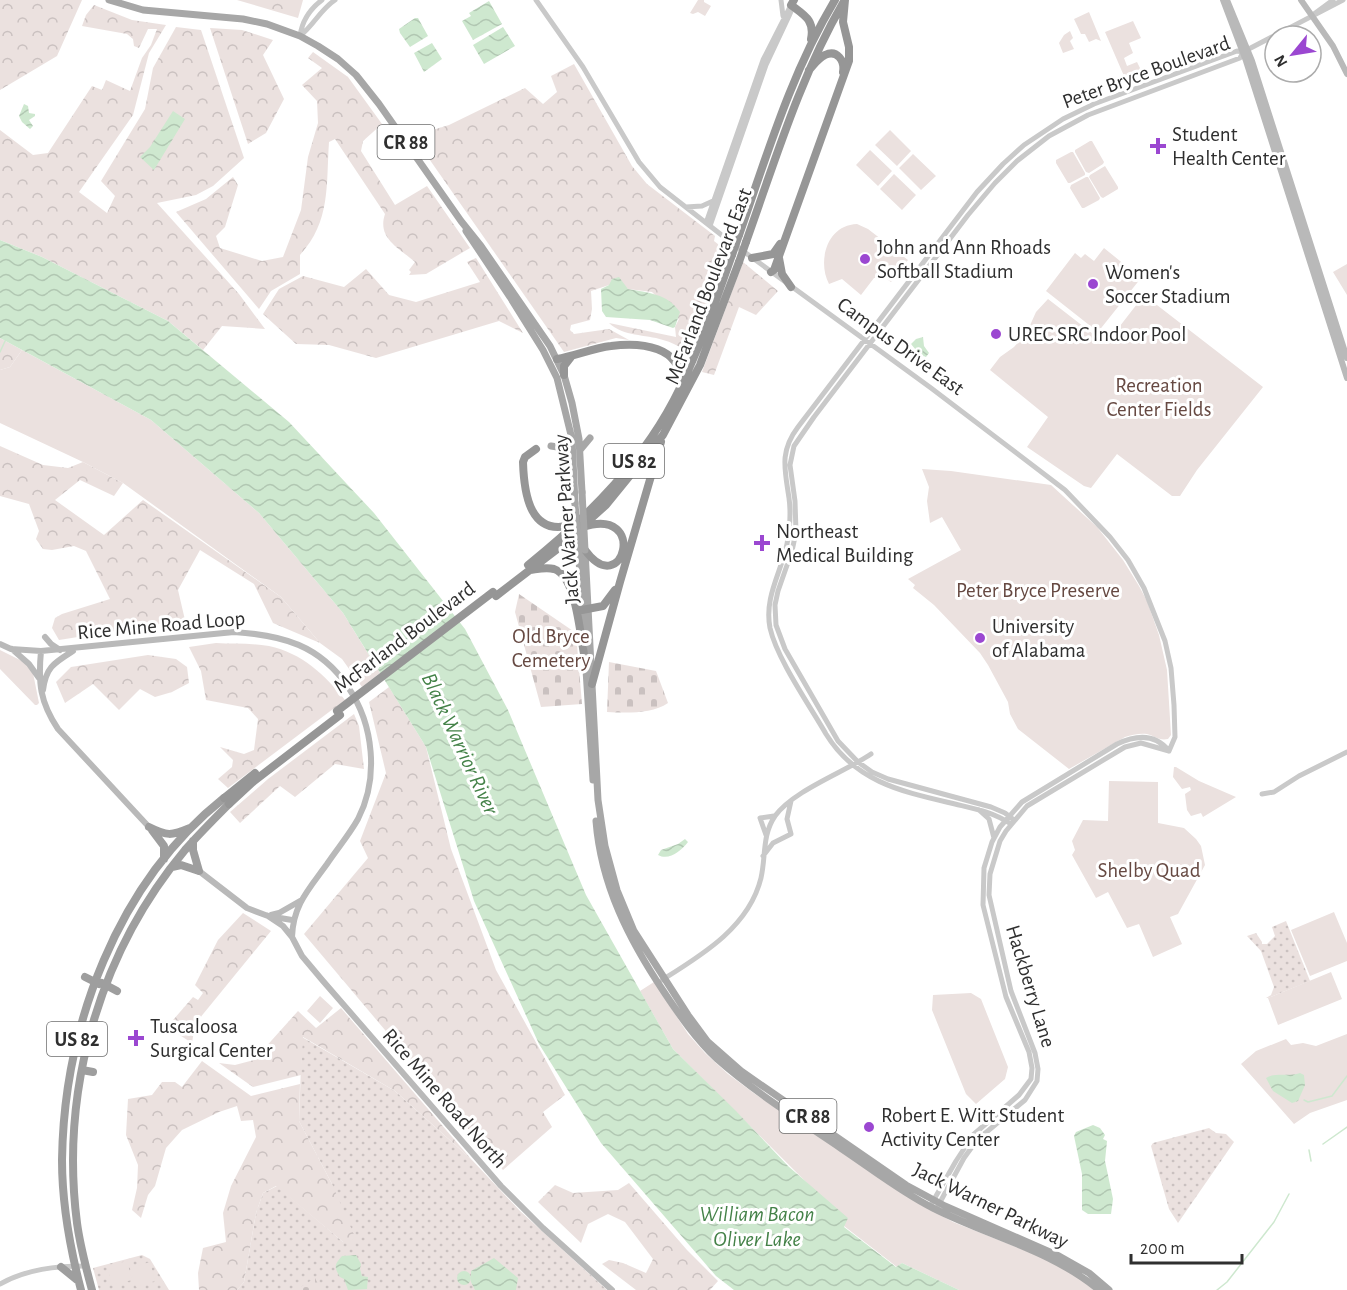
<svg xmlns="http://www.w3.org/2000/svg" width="1347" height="1290" font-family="'Alegreya Sans',sans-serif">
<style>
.grass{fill:url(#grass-dots)}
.forest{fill:url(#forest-crowns)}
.cemetery{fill:url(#cemetery-stones)}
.park{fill:#ebe1df}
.water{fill:url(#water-waves)}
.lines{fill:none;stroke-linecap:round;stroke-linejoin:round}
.stream{stroke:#cee8cf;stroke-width:1.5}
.tertiary{stroke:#c9c9c9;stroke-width:5}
.secondary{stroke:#b9b9b9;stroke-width:6}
.primary{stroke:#a7a7a7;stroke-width:7}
.trunk{stroke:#9e9e9e;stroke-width:8}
.motorway{stroke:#969696;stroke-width:8}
.primary-bridge{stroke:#a7a7a7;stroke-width:7}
.motorway-bridge{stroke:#969696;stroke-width:8}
.poi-dot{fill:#9b47d1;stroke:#fff;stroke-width:2}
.labels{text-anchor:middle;stroke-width:6;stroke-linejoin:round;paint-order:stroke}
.shield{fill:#fff;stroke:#6d6d6d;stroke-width:1.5}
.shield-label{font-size:20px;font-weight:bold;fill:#2f2f2f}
.street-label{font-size:21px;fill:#2f2f2f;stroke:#fff}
.poi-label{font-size:21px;fill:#2f2f2f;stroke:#fff;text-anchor:start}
.park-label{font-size:21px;fill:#664942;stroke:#fff}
.water-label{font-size:22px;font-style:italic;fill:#448248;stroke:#fff}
</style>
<defs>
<pattern id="grass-dots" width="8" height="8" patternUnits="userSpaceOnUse" patternTransform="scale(1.5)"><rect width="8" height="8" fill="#ebe1df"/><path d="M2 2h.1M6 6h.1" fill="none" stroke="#cac1c0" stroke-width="1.8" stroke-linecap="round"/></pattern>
<pattern id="forest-crowns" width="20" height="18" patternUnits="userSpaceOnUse" patternTransform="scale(1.5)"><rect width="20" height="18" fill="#ebe1df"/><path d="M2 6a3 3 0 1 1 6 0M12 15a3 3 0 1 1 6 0" fill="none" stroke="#cac1c0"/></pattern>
<pattern id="cemetery-stones" width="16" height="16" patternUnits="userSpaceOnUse" patternTransform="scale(1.5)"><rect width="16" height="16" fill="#ebe1df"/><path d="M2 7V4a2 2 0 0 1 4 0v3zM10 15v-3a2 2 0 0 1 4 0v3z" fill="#cac1c0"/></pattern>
<pattern id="water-waves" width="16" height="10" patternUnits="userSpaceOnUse" patternTransform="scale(1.5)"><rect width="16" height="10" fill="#cee8cf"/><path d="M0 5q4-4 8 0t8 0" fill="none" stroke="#b1c7b2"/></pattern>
</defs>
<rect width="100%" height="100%" fill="#fff"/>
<!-- grass -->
<path class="grass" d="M1286,921l24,60 -42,17h-2l5,-3 3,-8 -13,-36 -14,-15 9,-3 6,9v2h5l8,-8 -3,-9z
M302,1037l93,54 77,69 48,51 87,79h-370l7,-8 12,-69 7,-20 14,-7 66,56 -11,-58 -33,-63z
M1209,1128l7,5 10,1 8,8 -56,81 -9,-14 -18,-63 2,-3z
M142,1255l8,4 19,31h-70l-6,-22z"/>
<!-- forest -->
<path class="forest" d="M0,0h82l-25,56 -57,34z
M237,0h66l-5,18z
M94,5l38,15 34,5 -17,28 -16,62 -54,77 28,21 8,-17 -14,-15 44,-72 8,-41 23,-41 25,3 43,128 -31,28 -17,9 -39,8 82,91 26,35 -43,-3 -19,24 -35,-29 -126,-64 -42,-17v-110l33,25 15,-2 44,-67 10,4 4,-10 24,11 12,-33 9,-13 6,-16h-9l-9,19 -5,-2 -1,-7 -6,-5 -45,-8 4,-11z
M210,28l32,2 31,10 -10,15 21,44 -18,34 -18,11z
M313,52l35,25 34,47 -19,17 -2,10 34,54 32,-19 43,62 -44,26 -17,1 2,-3 -2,-2 6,-8c-17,-15 -38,-24 -30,-48l-50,-75 -6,3c-3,43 2,79 -29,113v19l-29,17 -12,18 -83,-97 30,-13 27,-22 5,8 -13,42 -9,9 4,12 42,13 21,-4 18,-47 7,-53 10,-34 -1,-22 -15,-16 20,-17 -14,-10z
M574,64l58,102 15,18 68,52 -1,5 14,11 -33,87 -10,11c-7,-4 -14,-8 -22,-10 -18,-6 -39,-3 -54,-17l67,14 -1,-10 4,-8 -27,-27 -24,-3 -4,-3 -15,-1 -18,6 1,18 -2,11 -19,5 -1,5 4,4 35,-5 20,11 -13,-2 -52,14 -146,-209 8,-11 23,-7 76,-37 18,16 14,-12 -6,-16z
M476,258l47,75 -24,-12 -123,37 -47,-13 -33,-1 -33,-30 16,-25 24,-13 41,11 22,-18 23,26 27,7 64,-20 -13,-20z
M743,262l35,29 -22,24 -17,-8 -25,68 -12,-3z
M0,338l22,12 -12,17 -10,3z
M0,446l43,19 25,3 15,-6 40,21 -9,13 -34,-16 -25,20 49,35 39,-35 138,97 39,46 -47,-20 -19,-39 -54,-34 -22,40 7,30 -126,20 -7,-12 3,-10 7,-4 48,-15 -24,-48 -12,-5 -22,4 -9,-1 -7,-10 3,-8 -10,-27 -29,-8z
M216,643c17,1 36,0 53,3 33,7 56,29 76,54l-117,88 -10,-9 14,-12 1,-7 -13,-13 24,7 10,-4 4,-31 -10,-11 -42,-8 -5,-29 -12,-24z
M148,655l28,4 11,8 2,16 -17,9 -17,5 -15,-8 -21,21 -26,-26 -28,19 -9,-21 15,-15z
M389,687l37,60 25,102 45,121 69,125 -22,17 9,15 -49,43 -199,-236 64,-76 -8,-17 26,-68 -17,-71z
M354,714l5,12 5,43 -29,-5 -40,33 -15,-11 -40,37 -10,-11 38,-33z
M243,913l28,18 -76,93 -3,19 -25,-16 26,-30 5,3 5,-7 -8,-8 23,-45z
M341,1008l131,152 -77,-69 -92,-54 -2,38 -48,12 -34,-24 16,2 19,-5 44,-49 18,17z
M202,1061l49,35 49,-12 -1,37 33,63 23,53 -5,6 -7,-1 -67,-56 -13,7 -7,20 -12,69 -7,8h-38l-1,-17 5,-25 23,-6 -3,-29 8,-27 25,-49 -3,-17 -12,1 -4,-15 -18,6 -37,18 -16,18 -11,38 -7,9 -7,23 -9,-8 5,-22 1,-23 -12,-30 2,-36 24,-4 10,-13h13l7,5z
M629,1183l58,67 31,31 -8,9h-74l-34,-26 7,-4 14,3 23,10 7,-14 -28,-37 -17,-8 -20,10 -7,19 -43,-41 17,-17 18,8 45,-3z"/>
<!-- cemetery -->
<path class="cemetery" d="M519,594l57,39 6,71 -41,3 -26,-95z
M609,662l47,9 12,32c-16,11 -41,10 -61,9z
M315,1278l6,12h-25z"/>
<!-- park -->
<path class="park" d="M698,0h6v2l7,4 -6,10 -7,-4 -5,2 -3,-1z
M1089,12l12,29 -5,-2 -7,3 -4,-8h-4l-7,-15z
M1133,21l8,17 -12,5 4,10 -9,5 3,8 10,-4 5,10 -18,4 -19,-44z
M1070,31l3,7 -3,3 4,8 -11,4 -4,-10 5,-8z
M890,130l21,21 -14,15 -22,-21z
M1090,141h2l12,21 -1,2 -14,9 -3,-1 -11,-20v-2z
M870,150l22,21 -14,15 -22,-21z
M1071,152h2l12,21v2l-15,8h-2l-12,-20v-3z
M913,154l23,22 -15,14 -22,-22z
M1105,166l13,21v2l-15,9 -2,-1 -12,-20 1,-2z
M894,174l22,21 -14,15 -22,-21z
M1086,177h2l12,21 -1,2 -15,8h-2l-12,-20 1,-3z
M857,224l11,5 40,31 -17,22 -6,-4h-11l-13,17 -19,-16 -13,5c-12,-23 -2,-59 28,-60z
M1104,248l37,30 -43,54 -52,-41 29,-38 6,5 4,-4 9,7z
M1347,264v31l-14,-23z
M1144,295l119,92 -66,83 -17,26h-8l-55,-42 -26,34 -7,-2 -57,-39 21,-30 -58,-47 10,-13 14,-10 13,-15 9,-20 12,-13 58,45z
M22,350l129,70 108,93 84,100 37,60 -18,14 -20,-28 -22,-16 -39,-46 -158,-114 -40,-21 -83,-39v-53l10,-3z
M922,469l29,2 100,14 46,42 26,33 16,26 8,15 12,34 8,35 4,65 -3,4c-9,2 -13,-3 -21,-5 -8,-1 -15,1 -22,3l-56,32 -51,-40 -8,-15 -2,-12 -20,-37 -8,-12 -46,-48 -21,-17 2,-3 -7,-6 53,-29 -19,-33 -12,6 -3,-22 2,-14z
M0,650l26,13 7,10 6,30 -2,2h-2l-35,-36z
M1174,767h2l23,14 37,16 -33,20 -2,-4 -10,3 -4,-6 -2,-16 6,-4 -1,-3 -8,2 -9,-12z
M1109,781l49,1v41l26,5 12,11 5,7 4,19 -27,49 -8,3 12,27 -29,13 -14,-33 -12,4 -19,-36 -12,6 -24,-43 3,-5 -3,-9 11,-21 25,1z
M1334,912l13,31v18l-37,15 -19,-46z
M1331,972l11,27 -64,26 -10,-27z
M654,982l34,52 17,19 23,21 27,20 162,108 36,20 81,32 37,18 24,18h-136l-57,-27 -5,4 -53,-41 -32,-38 -139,-139 -33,-58z
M971,993l10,6 27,68 -3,12 -29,25 -10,-10 -34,-84 1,-15z
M320,996l13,12 -13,15 -13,-12z
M1347,1034v66l-37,13 -16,11 -53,-60 15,-13 30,-12 5,6 12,-2 13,3z
M127,1261l5,19 -20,5 -5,-19z
M150,1262l5,19 -19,6 -6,-19z"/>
<!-- water -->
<path class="water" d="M489,1l13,23 -29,16 -11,-19 9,-5 -2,-3z
M415,18h3l10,18 -18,11 -10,-14 -1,-4z
M503,27l12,19 -31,18 -11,-19z
M432,43l10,16 -18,13 -10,-19z
M24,104l4,2 1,7 6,1v2l-6,4 4,6 -3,3 -8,-7 -3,-6z
M173,111l12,8 -31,51 -14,-13 10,-10z
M0,240l42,17 126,64 121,101 85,91 91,116 43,81 78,185 87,154 63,62 52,55 60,52 -4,9 52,40 6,-4 57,27h-225l-18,-14 -115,-133 -62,-99 -65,-143 -48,-154 -83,-134 -84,-100 -108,-93 -151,-82z
M619,277l9,12c20,4 39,4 52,23l-5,15 -2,1 -23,-8 -44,-3 -4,-6 -1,-22 8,-4 3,-6z
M923,337l1,9 5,7 -3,4 -6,-2 -9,-11 5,-5z
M685,839l3,3c-7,9 -19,19 -30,13l3,-5 17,-6z
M1300,1073l4,2 1,10 -7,16 -6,2 -19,-12 -7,-13c9,-6 23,-1 34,-5z
M1093,1125l7,3 5,7 -2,4 4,2 -2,20 8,38 -2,15h-23l-6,-4v-36l-8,-38 2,-4z
M356,1255l5,9 -1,5 2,7 6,1 -1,12 -19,1 -4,-11 -4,-2c-6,-10 -6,-12 2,-21z
M494,1258l24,20 -2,12h-41l-4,-8v-11z
M457 1278a7 7 0 1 1 14 0a7 7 0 1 1-14 0Z"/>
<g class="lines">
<!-- stream -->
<path class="stream" d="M0,352l6,-13
M1304,1100l4,2 24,-6 15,-20
M1323,1144l24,-17
M1309,1150l2,11
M1217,1290l10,-8 47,-60 15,-28"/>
<!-- tertiary -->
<path class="tertiary" d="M536,0l47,67 56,95 21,25 68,53 203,148 134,102 45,47 18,23 16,28 21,53 6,27 3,37 1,32 -6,14
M781,0l2,16
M1314,14l19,-14
M300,36c14,-11 20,-26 35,-36
M300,36c2,-15 10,-27 22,-36
M686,207l16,-1 11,-5
M706,223l57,-163 27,-53
M710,226l56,-161 23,-49 3,-7 -1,-4
M1262,794l12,-2 25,-16 48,-24
M979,810l10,9 5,19
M1014,820l-9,-7 -14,-6 -103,-28 -16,-7 -14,-10 -20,-21 -53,-92 -9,-24 -1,-20 3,-14 14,-40 4,-19 -1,-31 -5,-36 4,-19 20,-29 154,-202 27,-32 22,-22 32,-25 39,-21 152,-57 3,-6
M1011,824c-18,-12 -35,-15 -56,-20 -51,-12 -99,-21 -129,-70 -16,-28 -49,-75 -56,-106 -6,-31 11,-55 17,-84 3,-16 4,-31 2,-46 -4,-28 -10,-46 9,-71l179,-235 26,-28 21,-19 39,-26 31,-15 143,-53 6,1 100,-52
M766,835l-6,-17 14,-2
M763,856l10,-13 18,-9 -4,-15 4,-18
M662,980c40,-25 87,-53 99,-102 5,-22 1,-43 14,-62 19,-26 70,-44 96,-62
M932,1203l24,-42 17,-26 46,-40 12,-16 1,-11 -3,-16 -23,-55 -23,-92 1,-37 8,-26 8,-15 22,-25 95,-58c19,-9 38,-11 52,7
M938,1206l26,-48 13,-18 48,-40 12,-19 1,-12 -3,-16 -24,-62 -22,-96 1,-21 10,-33 6,-10 21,-25 98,-59 16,-4 28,8
M0,1284c27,-15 56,-18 86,-18"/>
<!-- secondary -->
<path class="secondary" d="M1223,0l23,61 101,317
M1227,0l25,61 95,297
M1301,0l32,46 14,28
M45,637l6,7 9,6
M0,644l11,5 30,2 193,-19c48,3 86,13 114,55 26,38 31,91 10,132 -9,16 -21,30 -31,45 -18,25 -34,41 -35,73
M12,649l17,15 10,14
M41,651c-3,32 -1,51 17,78l91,98
M43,690c3,-23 11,-27 30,-39
M199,871l48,37 21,8 24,4
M271,915l8,-2 21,-12
M268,916l15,10 9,11 10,19 21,25 178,205 42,42 69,62"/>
<!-- primary -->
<path class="primary" d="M109,0l34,10 100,9 24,5 33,12 18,10 20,13 18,16 23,29 82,117 20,25 69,100 14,29 8,28 7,36 3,53
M466,231l44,66 33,53 14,28 15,61 3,64
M551,446l13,2 7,8
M580,450l10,-12
M585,550l13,250 7,46 12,44 17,41 54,84 20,27 33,29 165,114 39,21 114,50 30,17 20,17
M579,559l4,69
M585,654l8,126
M596,821c5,64 33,119 68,171 16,24 32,47 53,67 37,33 84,62 125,90 30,20 59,43 91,59 55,28 118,42 166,82"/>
<!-- trunk -->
<path class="trunk" d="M149,827c18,9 22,9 41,1
M152,830l12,16v13
M193,841v9l6,21
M172,867l9,-2 18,6
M85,977l14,7
M102,983l15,8
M82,1070l11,2
M61,1267l16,13
M81,1290c-11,-42 -19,-86 -19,-130 2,-134 55,-277 162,-362
M92,1290c-6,-22 -12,-44 -15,-67 -17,-133 22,-270 108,-373 14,-16 29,-31 44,-46"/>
<!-- motorway -->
<path class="motorway" d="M794,0l-3,5c13,10 24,15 20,34
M809,70c5,-5 9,-12 16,-15 12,-6 20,6 18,17
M739,235c28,-80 52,-162 96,-235
M746,242c29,-81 54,-165 97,-239
M752,258l21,-4 7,-10
M779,258l3,16 9,13
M771,272l3,-2 75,-209v-14l-6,-25 2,-22
M557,359c18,-3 36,-11 54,-13 29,-4 72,0 69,38
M564,375v-9l7,-9
M536,449l-11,8 -2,5c1,32 7,77 51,62
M583,527c66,-21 40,75 2,23
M528,565c61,-49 118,-106 152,-177 21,-43 36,-88 52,-133
M530,570c8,-1 16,-3 24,-1 23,7 26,69 31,90
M496,596l60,-46 50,-45 57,-70 37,-70 39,-103
M582,610l21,-4 12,-16
M592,684l28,-102 41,-140
M224,798l31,-25
M229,804l25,-23 86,-66"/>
<!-- primary-bridge -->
<path class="primary-bridge" d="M582,492l3,58
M575,503l4,56"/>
<!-- motorway-bridge -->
<path class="motorway-bridge" d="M732,255l7,-20
M739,262l7,-20
M337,711l156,-119"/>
</g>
<!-- markers -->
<g class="poi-dot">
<path d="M1155 137h6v6h6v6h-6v6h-6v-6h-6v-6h6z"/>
<circle cx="865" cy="259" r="6"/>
<circle cx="1093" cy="284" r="6"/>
<circle cx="996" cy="334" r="6"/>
<path d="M759 534h6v6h6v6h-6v6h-6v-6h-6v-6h6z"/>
<circle cx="980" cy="638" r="6"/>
<path d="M133 1029h6v6h6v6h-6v6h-6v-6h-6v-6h6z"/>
<circle cx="869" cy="1127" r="6"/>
</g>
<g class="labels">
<!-- shield labels -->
<g class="shield">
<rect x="377.5" y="125" width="57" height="34" rx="4.5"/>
<rect x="604" y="444" width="60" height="34" rx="4.5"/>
<rect x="47" y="1022" width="60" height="34" rx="4.5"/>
<rect x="779.5" y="1099" width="57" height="34" rx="4.5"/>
</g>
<g class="shield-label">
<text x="406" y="149">CR 88</text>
<text x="634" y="468">US 82</text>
<text x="77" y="1046">US 82</text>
<text x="808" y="1123">CR 88</text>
</g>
<!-- street labels -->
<g class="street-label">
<text transform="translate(1146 72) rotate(-20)" y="7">Peter Bryce Boulevard</text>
<text transform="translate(708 286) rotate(-69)" y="7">McFarland Boulevard East</text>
<text transform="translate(901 346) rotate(36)" y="7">Campus Drive East</text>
<text transform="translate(566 519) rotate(-94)" y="7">Jack Warner Parkway</text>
<text transform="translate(161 625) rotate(-5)" y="7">Rice Mine Road Loop</text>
<text transform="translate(404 637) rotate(-37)" y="7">McFarland Boulevard</text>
<text transform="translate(1031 986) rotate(73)" y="7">Hackberry Lane</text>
<text transform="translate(445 1098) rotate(49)" y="7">Rice Mine Road North</text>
<text transform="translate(991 1205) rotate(26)" y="7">Jack Warner Parkway</text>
</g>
<!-- poi labels -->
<g class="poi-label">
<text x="1172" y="141">Student<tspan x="1172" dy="24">Health Center</tspan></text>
<text x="877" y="254">John and Ann Rhoads<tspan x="877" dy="24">Softball Stadium</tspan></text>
<text x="1105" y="279">Women's<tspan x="1105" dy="24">Soccer Stadium</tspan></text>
<text x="1008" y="341">UREC SRC Indoor Pool</text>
<text x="776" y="538">Northeast<tspan x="776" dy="24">Medical Building</tspan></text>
<text x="992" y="633">University<tspan x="992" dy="24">of Alabama</tspan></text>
<text x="150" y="1033">Tuscaloosa<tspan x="150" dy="24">Surgical Center</tspan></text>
<text x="881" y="1122">Robert E. Witt Student<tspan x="881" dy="24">Activity Center</tspan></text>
</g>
<!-- park labels -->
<g class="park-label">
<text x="1159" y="392">Recreation<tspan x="1159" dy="24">Center Fields</tspan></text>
<text x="1038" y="597">Peter Bryce Preserve</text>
<text x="551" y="643">Old Bryce<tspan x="551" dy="24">Cemetery</tspan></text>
<text x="1149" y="877">Shelby Quad</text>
</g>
<!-- water labels -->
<g class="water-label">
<text transform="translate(461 743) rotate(65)" y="8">Black Warrior River</text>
<text x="757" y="1221">William Bacon<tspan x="757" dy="25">Oliver Lake</tspan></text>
</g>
</g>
<!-- north arrow -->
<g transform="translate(1293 54) rotate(240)"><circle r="28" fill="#ffffff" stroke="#acacac" stroke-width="1.5"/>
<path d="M0-4.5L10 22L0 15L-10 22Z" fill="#9b47d1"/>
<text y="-9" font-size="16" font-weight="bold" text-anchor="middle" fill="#2f2f2f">N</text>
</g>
<!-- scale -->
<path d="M1131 1254v9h111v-9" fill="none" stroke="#2f2f2f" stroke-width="3"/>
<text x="1140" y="1254" font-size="18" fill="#2f2f2f" stroke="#ffffff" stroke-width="4.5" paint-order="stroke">200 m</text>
</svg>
